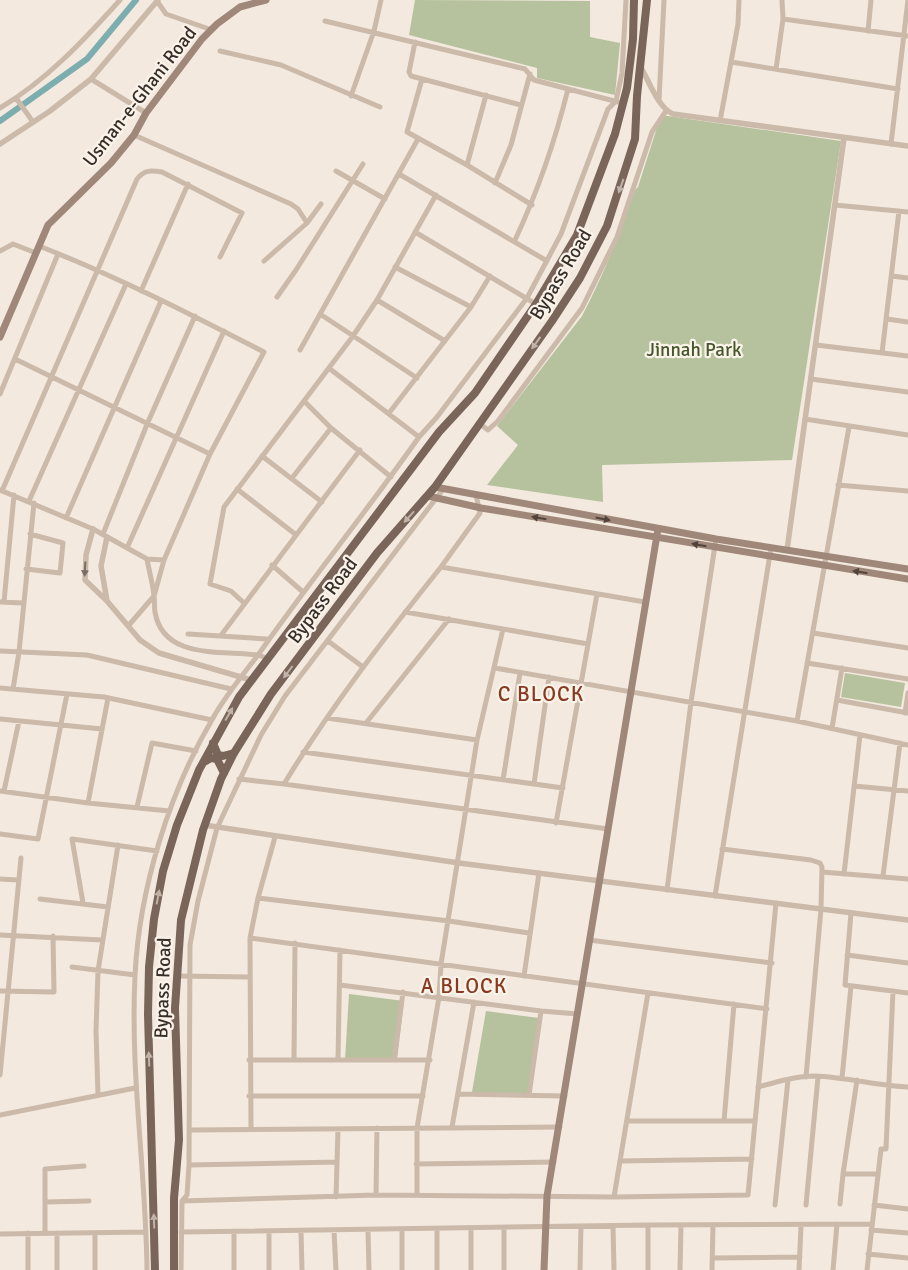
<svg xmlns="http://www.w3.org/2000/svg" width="908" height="1270" font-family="Signika,sans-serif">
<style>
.green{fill:#b6c29d}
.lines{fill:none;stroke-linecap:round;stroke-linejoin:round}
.canal{stroke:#7caeb0;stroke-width:6}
.minor{stroke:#cbb9a9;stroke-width:5}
.tertiary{stroke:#cbb9a9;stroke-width:5.5}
.secondary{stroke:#9f887a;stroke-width:7}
.primary{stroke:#7a655a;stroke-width:8}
.oneway{fill:#c0b3a9}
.oneway2{fill:#52443d}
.oneway3{fill:#7a6d63}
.labels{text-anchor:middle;stroke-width:4.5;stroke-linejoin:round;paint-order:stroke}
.street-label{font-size:19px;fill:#382e29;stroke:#faf3ea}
.park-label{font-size:19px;fill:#47572c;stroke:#faf3ea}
.quarter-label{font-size:21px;letter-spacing:1px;fill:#883a21;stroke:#faf3ea}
</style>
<rect width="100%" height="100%" fill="#f3e9de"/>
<!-- green -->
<path class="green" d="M415,0l175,1v36l30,6 -5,52 -78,-17v-10l-128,-33z
M661,115l180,26 -49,319 -190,5 1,37 -116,-17 31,-40 -21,-19 85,-110c22,-42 37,-81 53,-126l3,-3z
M845,673l60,10 -4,24 -60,-10z
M349,994l55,7 -7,59h-52z
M486,1011l53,7 -10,77 -57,-3z"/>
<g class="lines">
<!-- canal -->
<path class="canal" d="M0,121l87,-62 49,-59"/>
<!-- minor -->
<path class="minor" d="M739,0l-1,24 -7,38 167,27
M782,0l1,19 125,17
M157,1l9,13 46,16
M325,21l200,48 9,11 84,22
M868,31l3,-31
M415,42l-6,30 2,4 110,29
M220,51l61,14 99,42
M776,69l7,-50
M91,79l55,34
M422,79l-15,53 60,33 65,40
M351,96l23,-65 7,-31
M16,98l17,24
M659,100l5,-100
M0,108c47,-28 84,-68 120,-108
M720,121l11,-59
M134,135l157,69 7,5 9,14
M891,144l17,-144
M467,165l19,-70
M336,171l49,28
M399,174l148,87
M495,183l16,-38 19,-71
M835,205l73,7
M415,232l121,72
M515,240c23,-49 40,-99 53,-151
M0,251l13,-7 23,9
M264,261l43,-38 14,-19
M395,267l76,40
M892,276l16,2
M141,291l47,-107
M277,297l19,-27 67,-106
M377,300l68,41
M320,314l97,64
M887,319l21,3
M816,345l92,11
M300,350l118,-211
M882,353l17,-142
M15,359l195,95
M330,369l89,68
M811,379l97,13
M0,394l58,-140
M304,401l27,27 60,49
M389,413l82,-106 19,-31
M805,419l103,16
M480,424l8,6 10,-9 84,-113 35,-71 35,-105 14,-21
M262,456l60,46
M292,478l39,-50
M838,485l70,6
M237,489l58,45
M0,490l93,39 54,30 17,1 46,-106 54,-102c-74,-38 -148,-76 -225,-106
M2,491l135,-312c7,-9 14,-9 25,-7l80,41 -22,44
M29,501l97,-217
M66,518l95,-217
M103,534l45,-112 47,-106
M127,548l97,-217
M147,559c2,12 6,25 7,37 1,5 0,11 1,16 8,48 67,38 103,43l9,3
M272,565l31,27
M441,567l39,-54 -4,-18
M26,569l34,4 3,-30 -33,-9
M0,602l23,1
M4,602l10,-107
M244,603l-13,-12 -21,-7 14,-77 129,-171 24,-36 59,-105
M405,612l98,17
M129,625l25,-29 10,-36
M813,633l95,15
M188,634l79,5
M222,634l138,-184
M328,641l35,26
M0,651l87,4 144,34
M807,663l101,16
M495,668l302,53 111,24
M0,688l104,9 108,23
M13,689l6,-37 15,-149
M837,700l71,13
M905,713l3,-20
M327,718l150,22
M0,719l102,10
M797,721l52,-294
M366,723l83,-104
M832,728l10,-60
M303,752l260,36
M239,779l45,5c46,-76 101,-147 157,-217l204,35
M503,780l17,-107
M284,784l324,45
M534,784l15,-107
M854,786l54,5
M0,791l88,12 81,8
M4,791l15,-70
M88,803l20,-105
M137,807l15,-64 44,8
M556,823l41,-229
M0,834l38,5 29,-145
M722,849l89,11 9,3 2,4 -1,42 -15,168
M822,872l86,7
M844,874l16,-139
M883,876l17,-133
M0,879l18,1
M667,890l24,-188 25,-163
M715,896l56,-348
M258,898l191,23 80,12
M40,899l68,8
M83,903l-11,-64 85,12
M851,913l-6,72 63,8
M0,935l102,5
M250,938l517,71
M589,940l183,23
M847,955l61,8
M72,967l63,8
M178,976l71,1
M524,976l15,-103
M340,985l201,26 37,3
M0,991l54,1 -1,-56
M249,1060h181
M294,1060l1,-117
M338,1060l2,-110
M394,1060l9,-68
M0,1075l21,-217
M842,1078l9,-92
M857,1080l-14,94h35
M758,1087c18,-5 38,-11 57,-11 32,1 62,10 93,11
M459,1094l106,2
M98,1095l-2,-64 2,-60 20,-126
M529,1095l12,-84
M249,1096h174
M0,1115l135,-27
M627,1121h128
M724,1121l10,-117
M452,1127l22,-125
M251,1129l-1,-191 8,-40 17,-61
M190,1130l370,-3
M620,1161l132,-2
M416,1164l138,-2
M189,1165l148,-3
M376,1195l1,-67
M417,1195v-67l22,-131 2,-33 36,-224 26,-111 85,15
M336,1197l2,-68
M614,1197l34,-204
M182,1201l194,-6 238,2 134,-2 28,-292
M45,1202l44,-1
M840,1204l3,-30
M775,1205l13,-125
M806,1205l12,-128
M874,1205l34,4
M613,1226l1,44
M437,1229v41
M368,1230l1,40
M402,1230v40
M871,1230l37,3
M334,1231l2,39
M181,1232l467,-7 223,-1
M269,1232v38
M301,1232l1,38
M45,1233v-64l39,-3
M57,1233v37
M95,1233v37
M234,1233v37
M0,1234l146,-2
M868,1254l40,4
M712,1258l88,-1
M28,1270v-37
M147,1270c-1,-98 -17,-196 -12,-294 4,-86 34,-184 78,-258 13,-23 29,-42 45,-63 52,-74 109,-144 161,-218l18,-20 90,-119 34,-64 47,-125 8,-8 6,-28 4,-73
M181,1270l1,-69 5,-6 2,-30 1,-220 8,-44 19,-73 44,-93 24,-39 159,-208
M471,1270v-41
M504,1270v-41
M580,1270l1,-44
M648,1270v-45
M680,1270l1,-45
M712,1270l1,-45
M799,1270l2,-44
M833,1270l4,-46
M867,1270l14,-121h5l7,-158"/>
<!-- tertiary -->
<path class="tertiary" d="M640,66c9,14 17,41 33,48l235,32
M0,144l50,-33 41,-32 67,-79
M93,529l-7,26 -1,25 22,21 33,39 19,13 92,27
M107,537l-6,29 6,35
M787,550l57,-412
M204,825l255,38 449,57"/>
<!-- secondary -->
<path class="secondary" d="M0,337l48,-112 63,-62 23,-28 12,-22 56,-74 15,-15 23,-17 26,-7
M435,487l281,52 192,30
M428,496l53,12 427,71
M544,1270l3,-74 111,-667"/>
<!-- primary -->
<path class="primary" d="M213,743l5,12 5,1 11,-3
M204,762l7,-4 6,1 7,14
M155,1270l-7,-256 1,-47 5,-48 9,-48 14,-46 22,-55 40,-73 200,-265 36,-39 61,-89 41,-69 38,-101 12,-46 6,-49 1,-39
M174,1270v-72l5,-58 -4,-132 6,-88 22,-90 18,-51 13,-26 37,-59 106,-141 58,-66 117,-166 28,-43 27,-52 28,-87 2,-43 10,-96"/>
</g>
<!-- one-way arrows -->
<defs><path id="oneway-solid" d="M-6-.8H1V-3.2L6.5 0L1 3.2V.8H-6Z" transform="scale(1.25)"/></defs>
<g class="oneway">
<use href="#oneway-solid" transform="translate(621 186) rotate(110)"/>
<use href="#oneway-solid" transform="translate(536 343) rotate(126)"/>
<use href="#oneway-solid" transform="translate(409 517) rotate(132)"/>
<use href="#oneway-solid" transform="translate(288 672) rotate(127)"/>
<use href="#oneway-solid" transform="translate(229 714) rotate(-60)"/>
<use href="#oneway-solid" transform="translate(158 897) rotate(-79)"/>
<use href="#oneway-solid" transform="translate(149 1059) rotate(-92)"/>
<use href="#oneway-solid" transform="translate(154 1221) rotate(-92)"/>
</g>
<g class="oneway2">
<use href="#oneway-solid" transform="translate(539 518) rotate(-170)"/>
<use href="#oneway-solid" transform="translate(603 519) rotate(11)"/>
<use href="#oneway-solid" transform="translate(699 545) rotate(-170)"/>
<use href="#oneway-solid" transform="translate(860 572) rotate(-171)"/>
</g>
<use class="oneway3" href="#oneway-solid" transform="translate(85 569) rotate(93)"/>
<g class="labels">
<!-- street labels -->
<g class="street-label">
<text transform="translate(139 96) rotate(-52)" y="7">Usman-e-Ghani Road</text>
<text transform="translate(560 274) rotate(-59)" y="7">Bypass Road</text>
<text transform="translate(322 600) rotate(-53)" y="7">Bypass Road</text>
<text transform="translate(162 988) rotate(-88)" y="7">Bypass Road</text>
</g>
<!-- park labels -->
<g class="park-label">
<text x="694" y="356">Jinnah Park</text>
</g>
<!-- quarter labels -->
<g class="quarter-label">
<text x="541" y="701">C BLOCK</text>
<text x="464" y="993">A BLOCK</text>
</g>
</g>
</svg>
